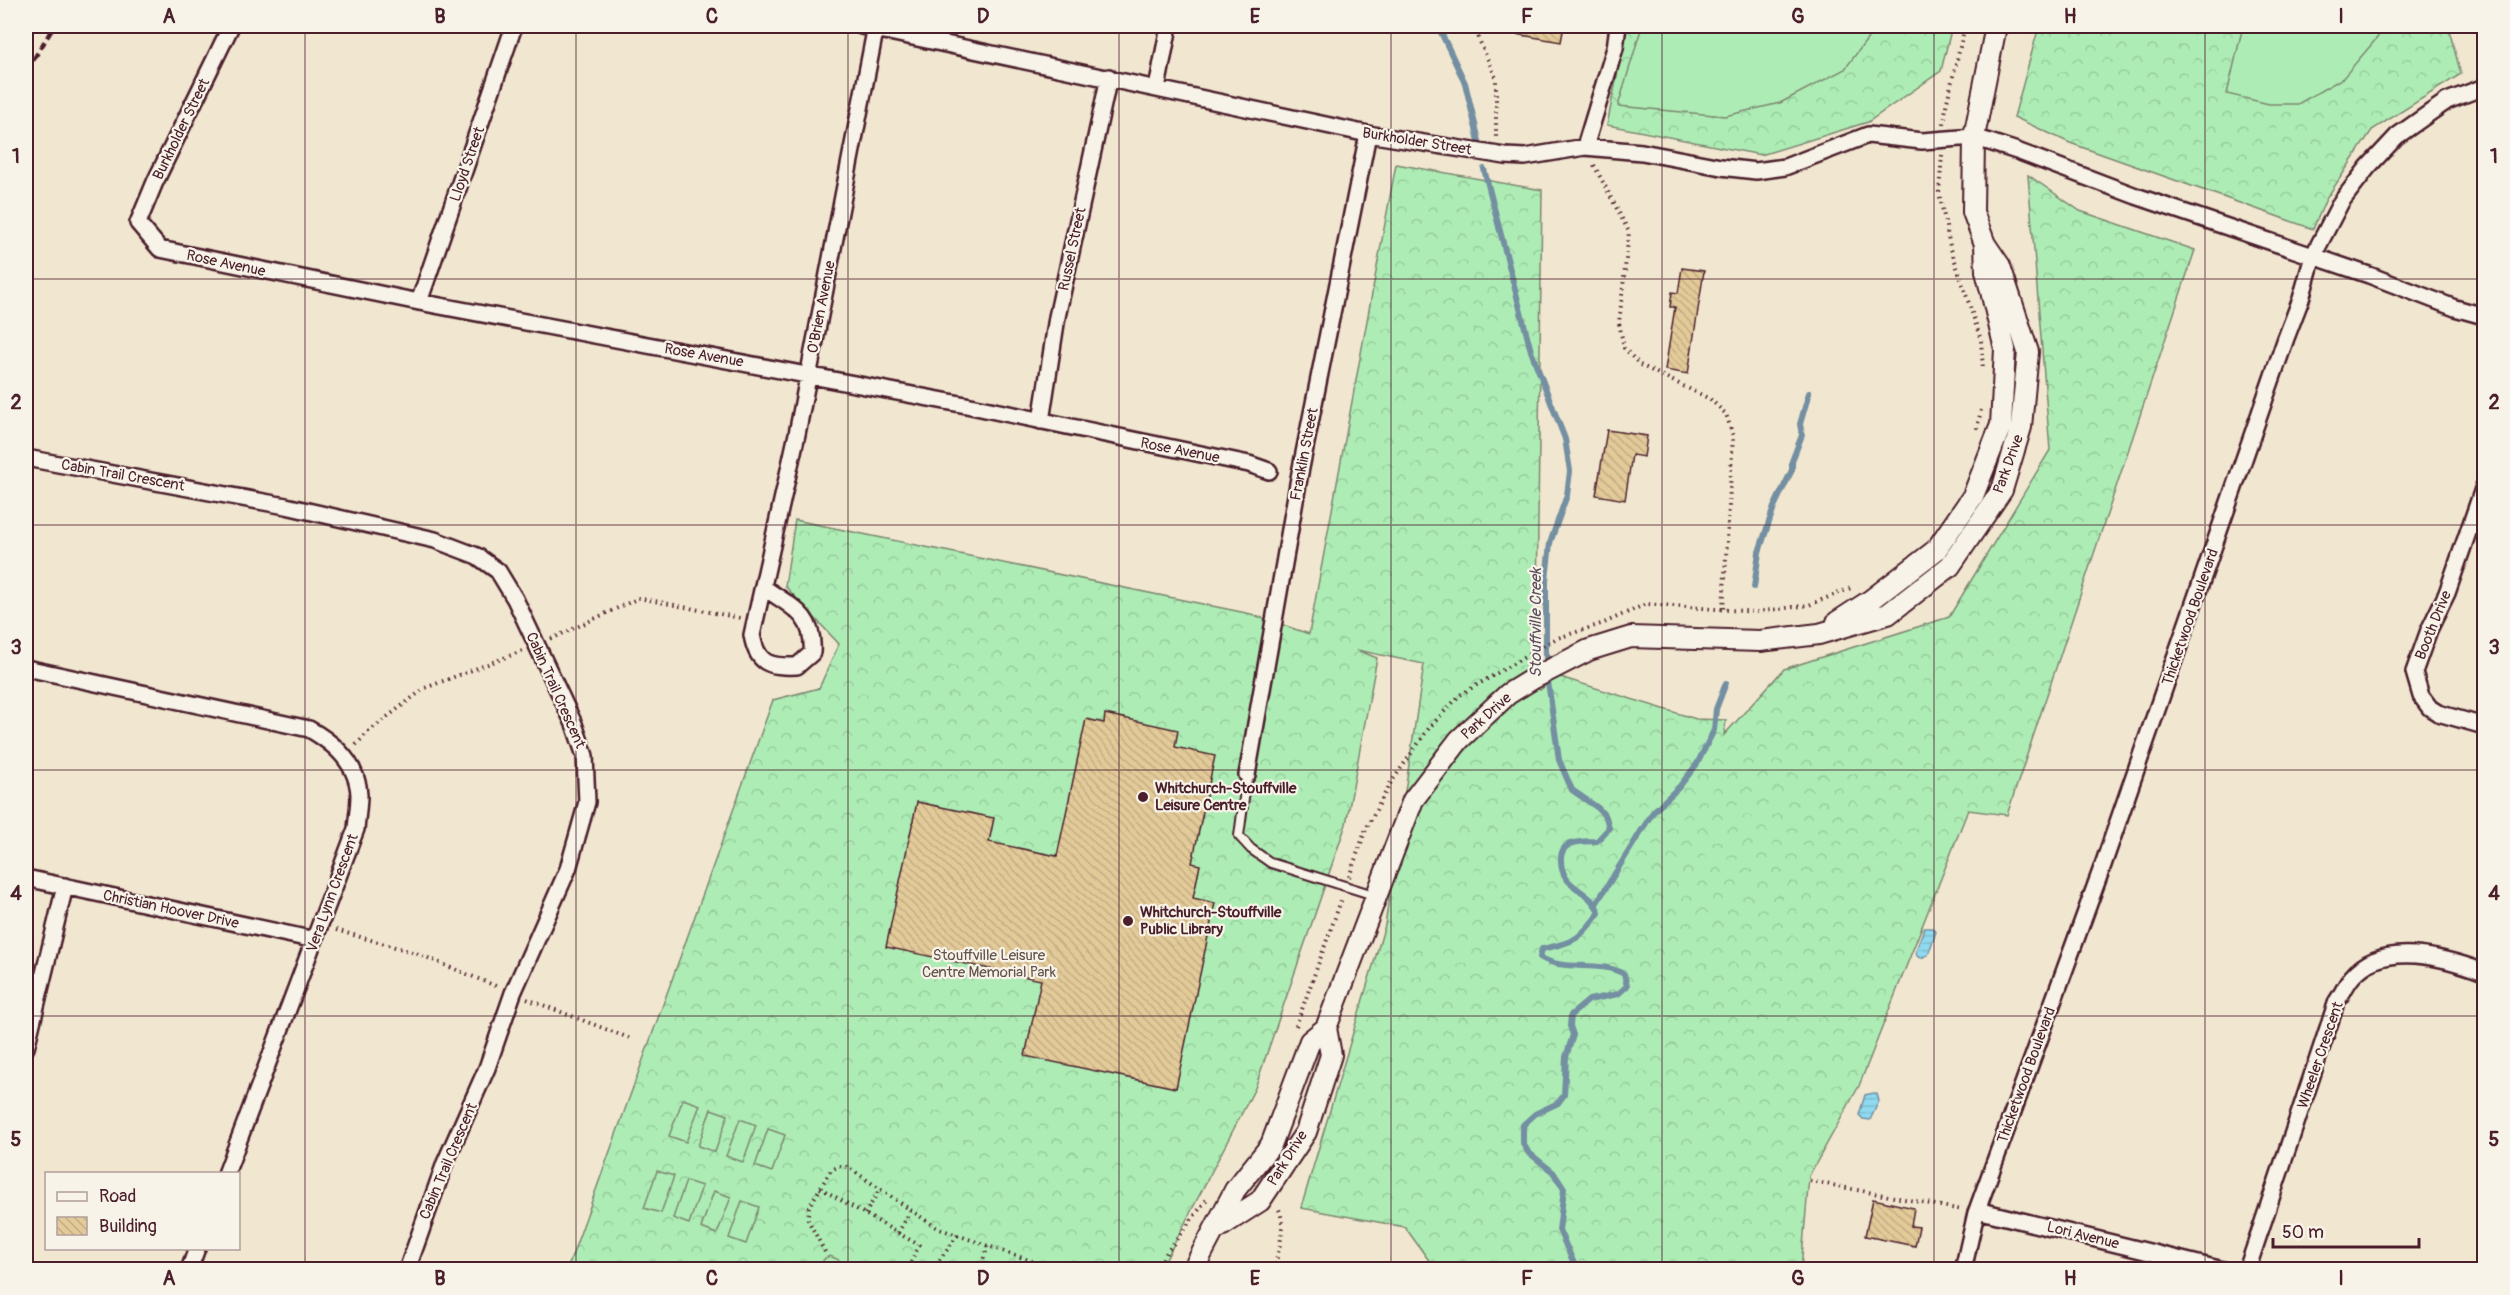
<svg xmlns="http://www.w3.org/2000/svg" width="2510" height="1295" font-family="Pangolin,sans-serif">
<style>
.forest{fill:url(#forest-crowns);stroke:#7c8670;stroke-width:1.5}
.pitch{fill:#adedb5;stroke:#7c8670;stroke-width:1.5}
.water{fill:url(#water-rules);stroke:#738fa1;stroke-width:1.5}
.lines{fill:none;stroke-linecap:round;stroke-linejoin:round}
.stream{stroke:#738fa1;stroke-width:6}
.building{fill:url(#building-back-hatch);stroke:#4a1f2b;stroke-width:1.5}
.service-casing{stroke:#4a1f2b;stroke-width:12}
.minor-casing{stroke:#4a1f2b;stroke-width:20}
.tertiary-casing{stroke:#4a1f2b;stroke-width:24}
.path{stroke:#4a1f2b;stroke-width:4;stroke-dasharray:1.5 4.5;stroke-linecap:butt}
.service{stroke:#f7f3e8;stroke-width:8}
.minor{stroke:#f7f3e8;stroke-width:15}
.tertiary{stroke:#f7f3e8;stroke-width:20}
.rail{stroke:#4a1f2b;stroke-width:4.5;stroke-dasharray:9 4.5;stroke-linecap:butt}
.grid{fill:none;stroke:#4a1f2b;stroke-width:1.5;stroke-opacity:0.55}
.poi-dot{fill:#4a1f2b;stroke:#f7f3e8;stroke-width:2}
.labels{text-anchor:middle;stroke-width:4.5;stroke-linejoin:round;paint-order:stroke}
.street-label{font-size:15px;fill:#4a1f2b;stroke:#f7f3e8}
.poi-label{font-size:15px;font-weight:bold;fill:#4a1f2b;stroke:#f7f3e8;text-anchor:start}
.park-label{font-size:15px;fill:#63524e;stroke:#f7f3e8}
.water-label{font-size:16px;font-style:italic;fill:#5b4e5c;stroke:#f7f3e8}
.neatline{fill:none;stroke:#4a1f2b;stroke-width:2}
.grid-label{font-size:20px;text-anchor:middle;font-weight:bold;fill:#4a1f2b}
</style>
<defs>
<pattern id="forest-crowns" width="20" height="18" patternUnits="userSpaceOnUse" patternTransform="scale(1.5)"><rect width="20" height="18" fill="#adedb5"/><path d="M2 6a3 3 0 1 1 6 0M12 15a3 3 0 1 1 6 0" fill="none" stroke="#96cb9c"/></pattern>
<pattern id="water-rules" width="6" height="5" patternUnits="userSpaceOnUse" patternTransform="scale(1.5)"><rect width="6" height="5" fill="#8fdaf0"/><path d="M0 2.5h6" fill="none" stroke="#7dbbce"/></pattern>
<pattern id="building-back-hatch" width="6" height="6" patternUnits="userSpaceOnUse" patternTransform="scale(1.5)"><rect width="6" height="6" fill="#e3ca99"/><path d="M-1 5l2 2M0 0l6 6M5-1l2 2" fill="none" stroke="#c4ad84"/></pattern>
</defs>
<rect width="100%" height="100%" fill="#f1e7d0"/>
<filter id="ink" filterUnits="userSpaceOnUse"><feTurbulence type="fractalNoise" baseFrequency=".0167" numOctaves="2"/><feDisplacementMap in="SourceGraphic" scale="12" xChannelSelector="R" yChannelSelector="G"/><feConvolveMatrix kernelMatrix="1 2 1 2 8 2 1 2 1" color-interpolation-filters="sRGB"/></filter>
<g filter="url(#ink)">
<!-- forest -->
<path class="forest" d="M1627,26h325l-11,45 -73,51 -107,33 -154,-30z
M2039,26h409l13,48 -89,56 -46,69 -13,30 -243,-86 -56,-26z
M1396,164l146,26 -6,498 4,2 17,-14 139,43 30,1 -2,15 60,-66 165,-52 101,-167 -22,-275 52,36 115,39 -188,565 -39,-5 -109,276 -50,90 -8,93h-366l-30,-42 -104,-19 84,-283 39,-261 -67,-14 20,8 -31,166 -91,264 -94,181 -594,1 206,-570 46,-12 20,-44 -54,-58 10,-66 456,94 58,20z"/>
<!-- pitch -->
<path class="pitch" d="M1642,26h235l-32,43 -65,34 -55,13 -107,-10z
M2243,26h141l-7,12 -34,40 -45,26h-29l-42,-10z
M683,1099l17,6 -14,37 -17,-6z
M711,1109l17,6 -13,37 -17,-6z
M740,1119l16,6 -13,37 -17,-6z
M768,1129l17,6 -13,37 -17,-6z
M657,1171l17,5 -13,37 -17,-5z
M686,1181l16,5 -13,38 -16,-6z
M714,1191l17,6 -14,37 -16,-6z
M742,1201l17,6 -13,37 -17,-6z
M830,1256l9,4 4,9h-26l8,-11z"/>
<!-- water -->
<path class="water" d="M1924,928h8l4,4 -8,23 -7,3 -4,-2 -1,-5z
M1874,1093l3,1 2,7 -9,19 -7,-1 -4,-4 6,-20z"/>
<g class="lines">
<!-- stream -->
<path class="stream" d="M1438,26l27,57 14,58
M1484,169l47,182 34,88 5,32 -3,24 -17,48 -4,37v87l13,93 13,30 26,18 8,9 3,11 -12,13c-14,1 -36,-2 -36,18 -1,31 30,29 38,54 -20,27 -24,29 -57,36l-2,8c24,16 58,2 84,17l3,12 -9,8 -29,6 -18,15 -1,11 3,9 -7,22 -2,38 -6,8 -23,11 -12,11v18l5,9 25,20 11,17 -5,41 18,40
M1754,587l5,-35 15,-45 18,-37v-9l10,-26 -2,-11 9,-31
M1596,904l57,-92 26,-25 18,-23 17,-34 2,-21 10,-26"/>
</g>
<!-- building -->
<path class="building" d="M1516,26h48l-3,16 -46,-8z
M1682,268l22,3 -16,103 -23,-4 10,-63h-5l2,-15 6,1z
M1607,430l40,6 -3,21 -12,-2 -7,45 -29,-5z
M1105,714l73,16 -3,17 40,9 -23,107 8,2 -7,33 22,5 -39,185 -151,-32 16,-76 -155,-33 31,-145 77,16 -5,24 68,14 29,-137 18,4z
M1873,1199l41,9 -3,18 8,1 -4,19 -50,-10z"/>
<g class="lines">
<defs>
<path id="service" d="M1247,775l-8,61 12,13 20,14 106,33"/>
<path id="minor" d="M231,26l-76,156 -17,41 22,26 259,53 547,103 283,59 20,7
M861,26l507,108 137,22 20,1 60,-10 57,5 79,15 35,4 29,-4 83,-32 54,6 52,-4 43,14 119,45 233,79 86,33 29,8
M1157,88l12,-62
M1585,147l30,-99 3,-22
M419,302l95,-276
M1041,421l16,-104 52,-240
M26,458l260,48 149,34 42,16 21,15 17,28 59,125 11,32 2,46 -19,67 -55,124 -26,75 -42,95 -38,107
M2484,486l-37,107 -18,37 -15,42 7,24 9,12 8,5 46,13
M763,587c28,20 52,27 49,66l-15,13c-28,1 -40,-2 -45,-31l45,-201 79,-408
M26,668l283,61c25,14 49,35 50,66 0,11 -2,23 -3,34l-130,345
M1247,775l52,-297 69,-344
M26,878l289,62
M26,1048l39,-162
M1977,1210l246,60
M189,1270l8,-22
M1963,1270l13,-57 127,-348 183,-527 15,-39 12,-43 28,-54 27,-35 29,-31 34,-24 16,-11 37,-14
M2247,1270l90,-269c5,-7 9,-17 15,-24 31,-38 94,-19 132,-5"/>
<path id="tertiary" d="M1837,622l34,-22 65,-50 37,-54 28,-71 4,-76 -19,-78 -1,-27
M1215,1230l45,-29 46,-69 25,-77 -5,-27
M1193,1270l42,-80 36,-45 39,-104 16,-13 87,-228 46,-60 49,-46 26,-16 55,-28 42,-13 129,4 59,-7 69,-20 62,-48 52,-76 19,-63 7,-75 -28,-86 -15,-22 -12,-32 1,-75 22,-111"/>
</defs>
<!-- service casing -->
<use href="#service" class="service-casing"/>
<!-- minor casing -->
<use href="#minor" class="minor-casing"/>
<!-- tertiary casing -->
<use href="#tertiary" class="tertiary-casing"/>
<!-- path -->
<path class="path" d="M1473,26l23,52v62
M1944,124l2,-18 19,-80
M1942,155l-3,37 11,54 31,94 2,30
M1594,165l35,67 -10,91 5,25 16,17 70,34 16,15 7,22 -10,173
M1977,429l4,-19
M551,639l88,-41 101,20
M356,745l13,-14 56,-43 97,-37
M1349,877l17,-48 24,-45 39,-56 31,-33 95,-56 49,-16 42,-19 111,8 52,-7 42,-17
M336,930l80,23 82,34
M527,999l102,39
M1296,1026l46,-128
M1810,1181l152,29
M820,1188l99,57 -9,19 12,6
M865,1214l15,-25
M898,1233l13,-23
M825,1252l-17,-32 1,-13 22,-37 8,-4 9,1 89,61 120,42
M932,1270l26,-35
M980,1270l8,-25
M1158,1270l6,-14 43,-57
M1274,1270c4,-19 14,-47 3,-64"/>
<!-- service -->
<use href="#service" class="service"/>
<!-- minor -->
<use href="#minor" class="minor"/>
<!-- tertiary -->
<use href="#tertiary" class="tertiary"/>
<!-- rail -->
<path class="rail" d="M26,72l28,-46"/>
</g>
</g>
<!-- grid -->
<path class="grid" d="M305,26v1244M576,26v1244M848,26v1244M1119,26v1244M1391,26v1244M1662,26v1244M1934,26v1244M2205,26v1244M26,279h2458M26,525h2458M26,770h2458M26,1016h2458"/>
<!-- markers -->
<g class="poi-dot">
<circle cx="1143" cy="797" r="6"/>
<circle cx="1128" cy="921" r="6"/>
</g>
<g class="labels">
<!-- street labels -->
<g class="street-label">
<text transform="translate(181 129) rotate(-64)" y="5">Burkholder Street</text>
<text transform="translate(1417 141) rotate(9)" y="5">Burkholder Street</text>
<text transform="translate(467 164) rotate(-71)" y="5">Lloyd Street</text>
<text transform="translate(1072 249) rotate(-78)" y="5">Russel Street</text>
<text transform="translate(226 263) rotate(12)" y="5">Rose Avenue</text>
<text transform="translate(821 307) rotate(-79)" y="5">O'Brien Avenue</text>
<text transform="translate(704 355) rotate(10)" y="5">Rose Avenue</text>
<text transform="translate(1180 450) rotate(11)" y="5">Rose Avenue</text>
<text transform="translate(1304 454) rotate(-79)" y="5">Franklin Street</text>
<text transform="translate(2008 464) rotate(-70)" y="5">Park Drive</text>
<text transform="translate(123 475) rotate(10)" y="5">Cabin Trail Crescent</text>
<text transform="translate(2190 617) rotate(-71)" y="5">Thicketwood Boulevard</text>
<text transform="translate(2433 625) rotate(-68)" y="5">Booth Drive</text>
<text transform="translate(556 690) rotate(66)" y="5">Cabin Trail Crescent</text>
<text transform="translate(1486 716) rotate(-42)" y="5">Park Drive</text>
<text transform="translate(332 893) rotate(-70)" y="5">Vera Lynn Crescent</text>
<text transform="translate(171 909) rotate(12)" y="5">Christian Hoover Drive</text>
<text transform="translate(2320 1055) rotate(-71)" y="5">Wheeler Crescent</text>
<text transform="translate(2026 1075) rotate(-70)" y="5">Thicketwood Boulevard</text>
<text transform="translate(1287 1158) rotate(-58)" y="5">Park Drive</text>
<text transform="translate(448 1161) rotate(-67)" y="5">Cabin Trail Crescent</text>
<text transform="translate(2083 1235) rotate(14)" y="5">Lori Avenue</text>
</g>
<!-- poi labels -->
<g class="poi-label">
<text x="1155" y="793">Whitchurch-Stouffville<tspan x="1155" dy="17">Leisure Centre</tspan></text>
<text x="1140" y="917">Whitchurch-Stouffville<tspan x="1140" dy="17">Public Library</tspan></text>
</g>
<!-- park labels -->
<g class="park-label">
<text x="989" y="960">Stouffville Leisure<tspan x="989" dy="17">Centre Memorial Park</tspan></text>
</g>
<!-- water labels -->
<g class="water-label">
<text transform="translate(1535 623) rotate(-90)" y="6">Stouffville Creek</text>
</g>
</g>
<!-- margin -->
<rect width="2510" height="1295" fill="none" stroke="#f7f3e8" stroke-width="66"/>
<!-- legend -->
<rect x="45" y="1172" width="195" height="78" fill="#f7f3e8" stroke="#b29e9c" stroke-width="1.5"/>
<rect x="57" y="1192" width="30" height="9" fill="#f7f3e8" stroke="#b29e9c" stroke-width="1.5"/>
<text x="99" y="1202" font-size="18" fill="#4a1f2b">Road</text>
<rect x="57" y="1217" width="30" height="18" fill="url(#building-back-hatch)" stroke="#b29e9c" stroke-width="1.5"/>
<text x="99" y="1232" font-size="18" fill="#4a1f2b">Building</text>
<!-- scale -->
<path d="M2273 1238v9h146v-9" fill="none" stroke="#4a1f2b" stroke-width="3"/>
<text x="2282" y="1238" font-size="18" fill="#4a1f2b" stroke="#f7f3e8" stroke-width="4.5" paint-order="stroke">50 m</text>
<rect x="33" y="33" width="2444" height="1229" class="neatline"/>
<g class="grid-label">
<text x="169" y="23">A</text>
<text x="440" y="23">B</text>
<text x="712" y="23">C</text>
<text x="983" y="23">D</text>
<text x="1255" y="23">E</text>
<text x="1527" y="23">F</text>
<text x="1798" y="23">G</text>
<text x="2070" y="23">H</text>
<text x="2341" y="23">I</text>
<text x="16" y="163">1</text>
<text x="2494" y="163">1</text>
<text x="16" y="409">2</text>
<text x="2494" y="409">2</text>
<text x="16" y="654">3</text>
<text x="2494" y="654">3</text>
<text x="16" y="900">4</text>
<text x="2494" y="900">4</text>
<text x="16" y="1146">5</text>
<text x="2494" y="1146">5</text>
<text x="169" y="1285">A</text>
<text x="440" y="1285">B</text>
<text x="712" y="1285">C</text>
<text x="983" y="1285">D</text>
<text x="1255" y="1285">E</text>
<text x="1527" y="1285">F</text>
<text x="1798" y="1285">G</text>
<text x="2070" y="1285">H</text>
<text x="2341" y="1285">I</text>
</g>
</svg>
